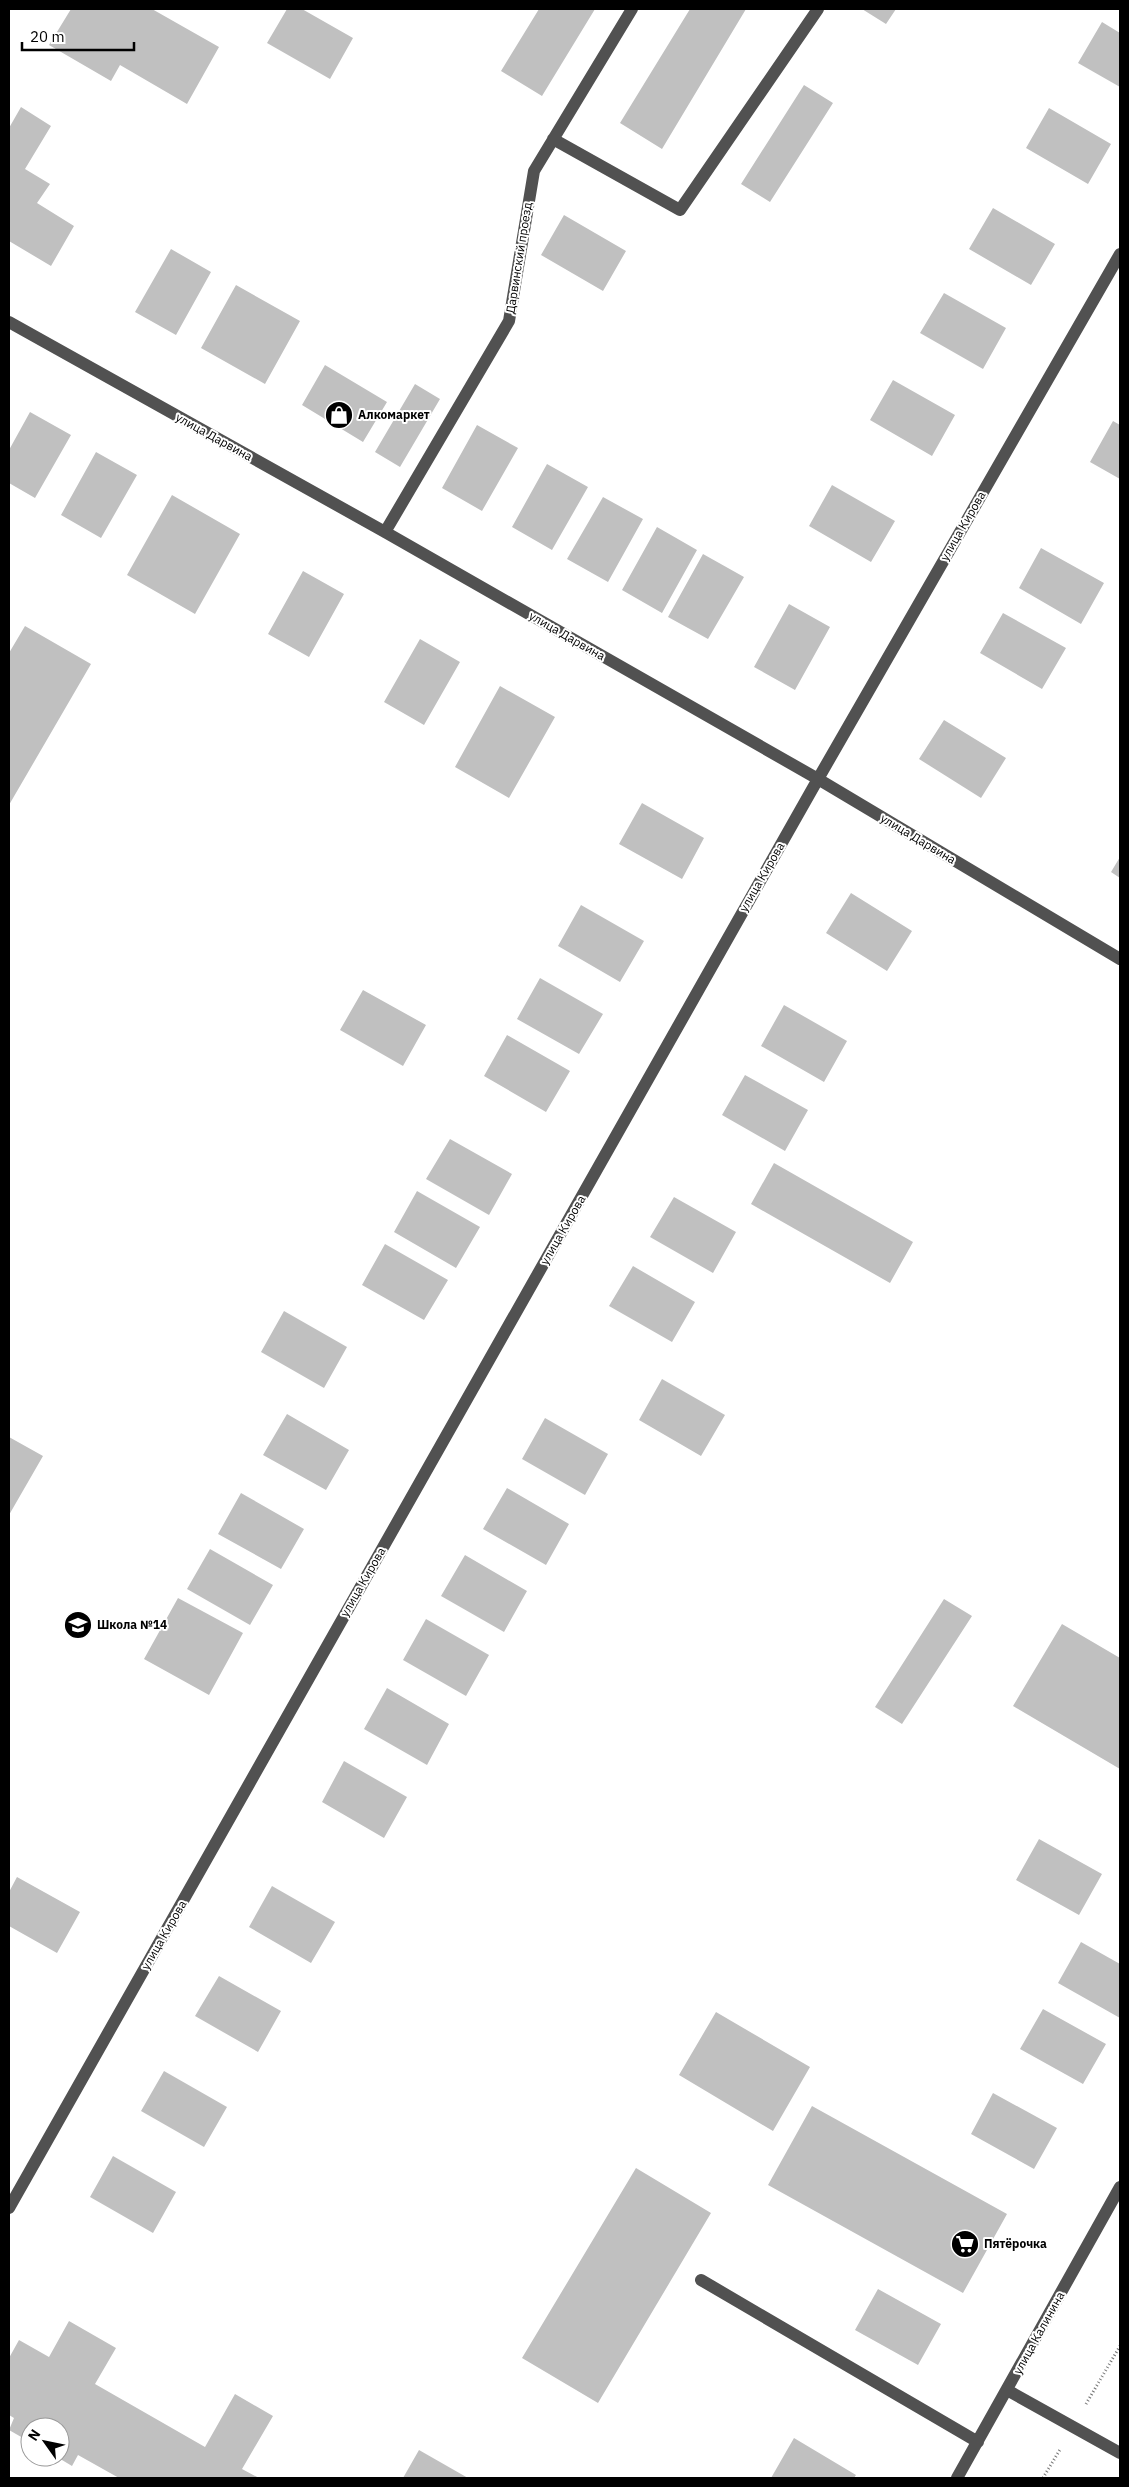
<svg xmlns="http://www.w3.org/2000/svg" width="1129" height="2487" font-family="'IBM Plex Sans',sans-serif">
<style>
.building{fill:#c0c0c0}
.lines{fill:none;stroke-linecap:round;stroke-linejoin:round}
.path{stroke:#737373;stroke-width:3;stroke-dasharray:1 2.5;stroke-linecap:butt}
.minor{stroke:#515151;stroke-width:12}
.labels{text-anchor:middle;stroke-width:4;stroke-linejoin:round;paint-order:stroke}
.street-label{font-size:12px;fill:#000;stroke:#fff}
.poi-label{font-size:12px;font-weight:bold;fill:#000;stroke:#fff;text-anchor:start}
</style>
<rect width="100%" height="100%" fill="#fff"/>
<!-- building -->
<path class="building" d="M71,9h81l67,38 -32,57 -67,-39 -9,16 -62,-36z
M287,9h15l51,29 -23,41 -63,-36z
M539,9h56l-53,87 -41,-25z
M690,9h56l-84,140 -42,-26z
M862,9h34l-10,15z
M1102,22l18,11v54l-42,-24z
M804,85l29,18 -63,99 -29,-18z
M21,107l30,19 -26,43 25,15 -13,19 37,23 -23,40 -42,-25v-113z
M1049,108l62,36 -23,40 -62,-36z
M993,208l62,36 -24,41 -62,-36z
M564,215l62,36 -23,40 -62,-36z
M171,249l40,23 -35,63 -41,-23z
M236,285l64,36 -35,63 -64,-36z
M944,293l62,35 -23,41 -63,-36z
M325,365l62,37 -24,40 -61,-37z
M893,380l62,35 -23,41 -62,-36z
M415,384l25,15 -40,68 -25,-15z
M30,412l41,23 -36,63 -26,-15v-33z
M1113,421l7,4v54l-30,-17z
M477,425l41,23 -36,63 -40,-23z
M96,452l41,23 -36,63 -40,-23z
M547,464l41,23 -36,63 -40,-23z
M832,485l63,36 -24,41 -62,-36z
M172,495l68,39 -45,80 -68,-39z
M603,497l40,22 -35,63 -41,-23z
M657,527l40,23 -35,63 -40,-23z
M1041,548l63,35 -23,41 -62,-36z
M703,554l41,23 -36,62 -40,-22z
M303,571l41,23 -35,63 -41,-23z
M789,604l41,23 -35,63 -41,-23z
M1003,613l63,35 -24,41 -62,-36z
M25,626l66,38 -82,141v-152z
M420,639l40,23 -36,63 -40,-23z
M500,686l55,31 -46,81 -54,-31z
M944,720l62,38 -25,40 -62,-39z
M642,803l62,35 -22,41 -63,-35z
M1120,857v21l-9,-6z
M851,893l61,38 -25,40 -61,-38z
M581,905l63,36 -24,41 -62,-36z
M540,978l63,36 -24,40 -62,-35z
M363,990l63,35 -23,41 -63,-36z
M784,1005l63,36 -23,41 -63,-36z
M507,1035l63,36 -24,41 -62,-36z
M745,1075l63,35 -23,41 -63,-36z
M450,1139l62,35 -23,41 -63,-36z
M774,1163l139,79 -23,41 -139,-79z
M417,1191l63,36 -24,41 -62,-36z
M674,1197l62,35 -23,41 -63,-36z
M385,1244l63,36 -24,40 -62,-35z
M633,1266l62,36 -23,40 -63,-36z
M284,1311l63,36 -23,41 -63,-36z
M662,1379l63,36 -24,41 -62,-36z
M287,1414l62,36 -23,40 -63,-35z
M545,1418l63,36 -23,41 -63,-36z
M9,1437l34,19 -34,59z
M507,1488l62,36 -23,41 -63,-36z
M241,1493l63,36 -23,40 -63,-35z
M210,1549l63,36 -23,40 -63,-36z
M465,1555l62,36 -23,41 -63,-36z
M178,1598l65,35 -34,62 -65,-36z
M944,1599l28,17 -70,108 -27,-17z
M426,1619l63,36 -23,41 -63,-36z
M1062,1624l58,34v111l-107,-63z
M387,1688l62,36 -22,41 -63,-36z
M344,1761l63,36 -23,41 -62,-36z
M1039,1839l63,35 -23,41 -63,-35z
M17,1877l63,35 -23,41 -48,-27v-34z
M272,1886l63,36 -24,41 -62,-36z
M1081,1942l39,22v54l-62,-35z
M219,1976l62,35 -23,41 -63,-36z
M1043,2009l63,35 -23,40 -63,-35z
M716,2012l94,55 -37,64 -94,-56z
M164,2071l63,36 -23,40 -63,-36z
M993,2093l64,35 -23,41 -63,-35z
M812,2106l195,108 -44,79 -195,-108z
M113,2156l63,36 -23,41 -63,-36z
M636,2168l75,45 -113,190 -76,-45z
M878,2289l63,35 -23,41 -63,-35z
M69,2321l47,27 -21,36 110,63 30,-53 38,22 -31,53 17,9h-140l-41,-23 -6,11 -15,-9h3v-30h-30v15l-21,-12 5,-12 -5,-3v-57l10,-18 30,17z
M794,2438l62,37 -2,3h-83z
M419,2450l49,28h-65z"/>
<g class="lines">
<!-- path -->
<path class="path" d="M1086,2404l34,-58
M1043,2478l18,-30"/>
<!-- minor -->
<path class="minor" d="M553,139l127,71 138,-201
M9,322l376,210 433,247 302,180
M385,532l124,-211 25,-150 98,-162
M9,2208l809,-1429 302,-525
M701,2280l277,162
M1007,2390l113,63
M957,2478l163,-291"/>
</g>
<!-- icons -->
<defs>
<symbol id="shop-disc" viewBox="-11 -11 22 22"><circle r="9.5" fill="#000" stroke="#fff"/><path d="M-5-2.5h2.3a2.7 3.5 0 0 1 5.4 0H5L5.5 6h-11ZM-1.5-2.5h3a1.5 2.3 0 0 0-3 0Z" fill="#fff"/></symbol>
<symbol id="school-disc" viewBox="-11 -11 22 22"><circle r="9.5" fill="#000" stroke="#fff"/><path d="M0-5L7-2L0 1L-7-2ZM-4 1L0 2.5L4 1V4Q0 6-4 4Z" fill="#fff"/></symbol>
<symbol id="supermarket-disc" viewBox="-11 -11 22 22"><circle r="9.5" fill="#000" stroke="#fff"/><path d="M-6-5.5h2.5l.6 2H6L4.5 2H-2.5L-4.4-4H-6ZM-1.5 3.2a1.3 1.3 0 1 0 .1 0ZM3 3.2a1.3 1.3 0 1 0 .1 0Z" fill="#fff"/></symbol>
</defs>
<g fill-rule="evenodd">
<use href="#shop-disc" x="323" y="399" width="32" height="32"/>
<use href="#school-disc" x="62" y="1609" width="32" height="32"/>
<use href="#supermarket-disc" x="949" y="2228" width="32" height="32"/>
</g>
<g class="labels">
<!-- street labels -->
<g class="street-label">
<text transform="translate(519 258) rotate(-81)" y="4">Дарвинский проезд</text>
<text transform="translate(214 437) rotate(29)" y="4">улица Дарвина</text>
<text transform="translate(963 526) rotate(-60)" y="4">улица Кирова</text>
<text transform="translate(567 636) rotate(30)" y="4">улица Дарвина</text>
<text transform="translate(918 839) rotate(31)" y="4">улица Дарвина</text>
<text transform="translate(762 877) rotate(-60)" y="4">улица Кирова</text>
<text transform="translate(563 1230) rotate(-60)" y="4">улица Кирова</text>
<text transform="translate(363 1582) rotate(-60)" y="4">улица Кирова</text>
<text transform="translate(164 1935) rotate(-60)" y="4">улица Кирова</text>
<text transform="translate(1039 2333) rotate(-61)" y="4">улица Калинина</text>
</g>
<!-- poi labels -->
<g class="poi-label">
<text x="358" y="419">Алкомаркет</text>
<text x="97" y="1629">Школа №14</text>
<text x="984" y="2248">Пятёрочка</text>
</g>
</g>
<!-- border -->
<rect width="1129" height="2487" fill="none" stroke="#000000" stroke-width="20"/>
<!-- north arrow -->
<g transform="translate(45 2442) rotate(303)"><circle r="24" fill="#ffffff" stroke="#999999"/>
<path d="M0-4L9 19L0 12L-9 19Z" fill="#000000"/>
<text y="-8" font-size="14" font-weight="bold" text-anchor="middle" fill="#000000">N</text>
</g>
<!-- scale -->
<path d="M22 42v8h112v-8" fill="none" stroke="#000000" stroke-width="2.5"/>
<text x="30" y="42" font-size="15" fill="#000000" stroke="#ffffff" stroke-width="4" paint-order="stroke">20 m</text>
</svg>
